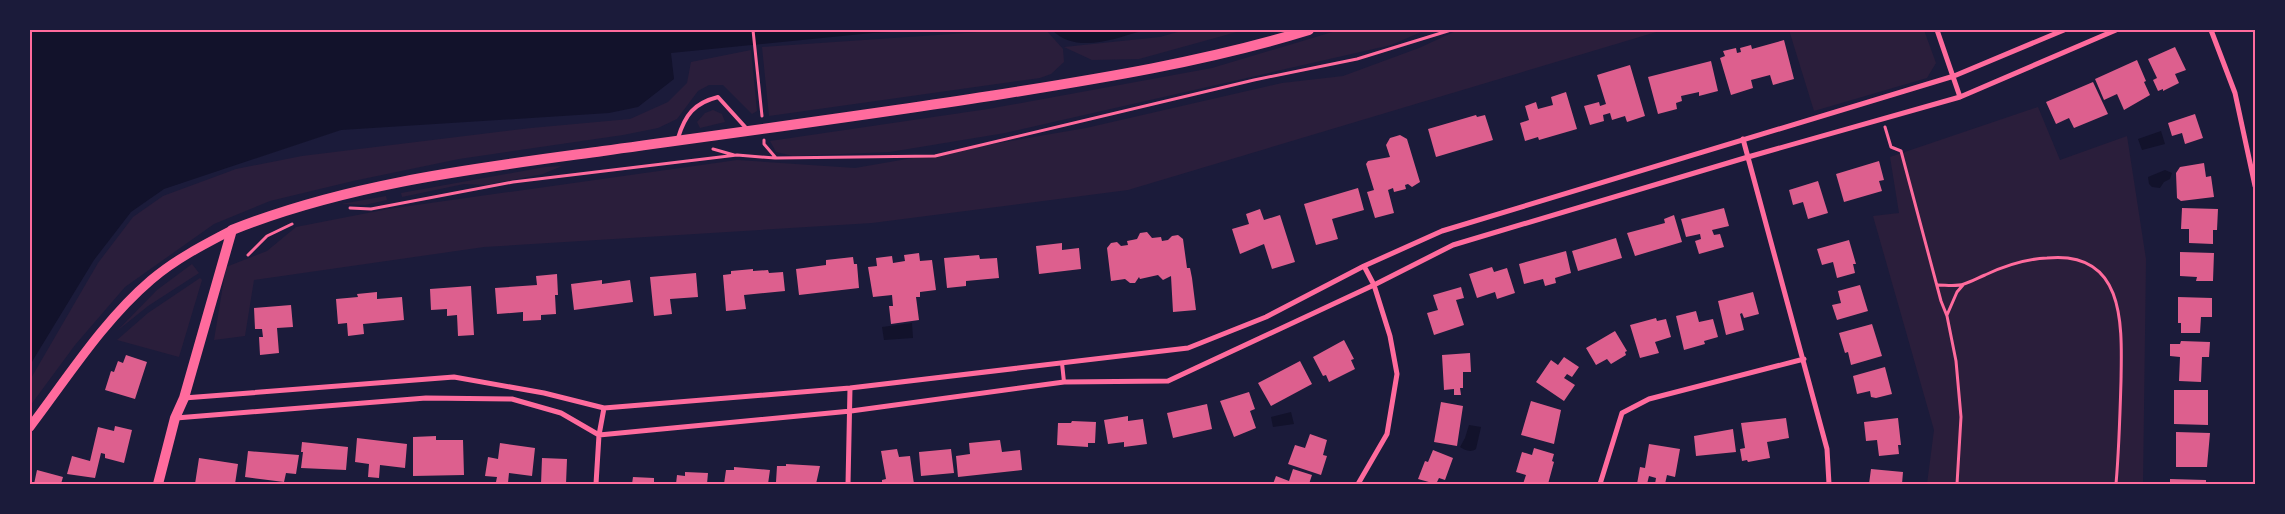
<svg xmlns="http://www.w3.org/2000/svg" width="2285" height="514" font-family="'Times New Roman',serif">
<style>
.green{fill:#2a1e3b}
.water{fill:#12122b}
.building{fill:#dd5f8e}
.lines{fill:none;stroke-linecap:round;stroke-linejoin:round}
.path{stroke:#ff6b9d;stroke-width:3}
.service{stroke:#ff6b9d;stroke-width:4}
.minor{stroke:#ff6b9d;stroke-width:5}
.tertiary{stroke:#ff6b9d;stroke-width:9}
.secondary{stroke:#ff6b9d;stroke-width:10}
.neatline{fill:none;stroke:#ff6b9d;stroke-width:2}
</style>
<rect width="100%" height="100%" fill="#1b1b3a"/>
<!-- green -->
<path class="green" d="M1010,30h36l17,19 1,13 -13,12 -11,4 -271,38 -7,-69z
M1185,30h59l-105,29 -47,1 -28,-13 96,-10z
M1339,30h87l-35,15 -386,88 -115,19 -97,4 -17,-4 -6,-11 218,-32 224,-41z
M1458,30h205l-535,160 -256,33 -388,24 -230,33 -9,56 -31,4 12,-73 41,-16 29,-24 92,-18 349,-49 118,8 231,-40 196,-45 61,-7 76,-28z
M1789,30h135l12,33 -9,15 -113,33z
M751,50l6,61 -5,3 -29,-29h-14l-11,6 -21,28 -19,9 -35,7 -164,24 -106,22 -83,20 -56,23 -89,63 -50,58 -45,61v-26l68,-117 35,-46 30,-21 73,-27 66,-13 229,-28 99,-9 38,-17 19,-19 4,-21z
M2038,107l22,53 67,-24 19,123 -3,225h-216l7,-54 -61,-214 26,-3 -9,-56z
M713,110l9,4 3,8 -25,6 -3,-6 8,-9z
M562,166l-19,8 -57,11 -22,-1 -62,13 -1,-4 144,-26z
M386,196l1,4 -22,5 -24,-1z
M192,264l7,9 -51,33 -31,25 40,-41z
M200,278l2,2 -23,77 -62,-17 31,-27z"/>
<!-- water -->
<path class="water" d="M30,30h897l-55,3 -201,20 3,26 -36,28 -29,6 -268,17 -177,59 -33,23 -37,48 -64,105z
M1052,30h93c-29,8 -68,25 -93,0z
M2161,131l4,13 -23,6 -4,-11z
M2165,170l7,3 -2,6 -6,3 -4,6 -8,-1 -3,-3 -1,-7z
M912,323l1,15 -29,2 -2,-13z
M1291,412l3,12 -21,3 -2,-10z
M1469,425l12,2 -5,22c-6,4 -11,1 -16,-2l5,-9z"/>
<!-- building -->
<path class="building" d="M1784,40l10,39 -21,6 -3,-10 -19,5 2,8 -22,7 -11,-37 5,-2 -2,-5 13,-3 1,5 4,-1 -1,-4 11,-3 1,4z
M2175,47l11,23 -11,4 4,9 -16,8v-2l-5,2 -5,-11 4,-2 -9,-19z
M2137,60l9,21 -2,1 6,13 -26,15 -7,-16 -13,6 -9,-21z
M1711,61l7,30 -19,5v-4l-18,4 1,5 -6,2 1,6 -19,5 -10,-37z
M1630,65l15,51 -18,6 -2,-6 -13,4 -2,-7 -7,2 1,6 -14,4 -6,-19 15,-4 1,4 6,-2 -9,-29z
M2093,82l15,32 -34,14 -5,-10 -13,6 -10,-22z
M1566,92l11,37 -38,11 -1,-3 -13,4 -5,-18 9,-3 -4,-14 11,-4 2,7 15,-4 -2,-8z
M2195,114l8,24 -18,6 -3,-11 -10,3 -4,-13z
M1476,115l1,2 8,-2 8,25 -57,17 -8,-28z
M1400,135l7,4 13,43 -8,5 -4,-3 -3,1 1,4 -12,3 -1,-4 -5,2 6,23 -19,5 -8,-26 7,-2 -8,-26 2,-3 22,-4 -4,-12 4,-7z
M1879,161l5,19 -5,1 3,10 -38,11 -8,-28z
M2204,163l2,14 5,-1 3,21 -33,4 -4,-3 -1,-25 4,-6z
M1818,181l10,32 -20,6 -5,-17 -10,3 -4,-15z
M1358,188l6,22 -32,9 6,20 -22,6 -12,-41z
M1724,208l5,18 -17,4 2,5 6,-1 4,13 -25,7 -4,-13 6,-2 -1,-5 -14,3 -5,-18z
M2182,208l36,1 -1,21h-4v14l-24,-1v-14h-8z
M1260,209l4,11 16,-5 15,47 -23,7 -8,-25 -24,10 -8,-25 17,-5 -3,-10z
M1674,215l8,27 -47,14 -8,-23 38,-10 -1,-4z
M1147,232l5,6 9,-1 1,4 6,-1 4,-4 6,-1 5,4 4,29h3l2,10 4,32 -23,2 -2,-36 -8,4 -5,-5 -18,4 -1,-2 -4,6h-5l-5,-4 -14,2 -4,-33 4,-5 6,-1 4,4 7,-1 -1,-4 10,-2 3,-6z
M1616,238l6,20 -44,13 -6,-20z
M1849,240l7,24h-3l2,9 -18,5 -4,-16 -11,3 -5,-16z
M1062,243v7l17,-2 2,21 -42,5 -3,-28z
M1566,251l5,22 -16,5 1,5 -11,3 -2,-7 -19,5 -5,-20z
M2180,252l34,1 -1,28h-17l1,-4 -17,-1z
M919,253l1,8 12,-1 4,30 -16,2v5h-4l3,23 -28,4 -2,-18h4l-1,-11 -19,2 -5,-30 9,-1 -1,-8 16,-2 1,7 12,-2 -1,-6z
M979,255l1,4 17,-1 2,20 -33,3v5l-19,2 -3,-30z
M853,257l1,7h3l2,24 -60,7 -3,-26 30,-4v-5z
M1492,267l2,5 13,-4 8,25 -18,6 -2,-7 -18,6 -8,-24z
M753,269v2l15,-1 1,3 14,-1 2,19 -41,4 2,14 -20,2 -3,-36 8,-1v-3z
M696,273l2,24 -28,2 2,15 -18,2 -4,-39z
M557,274l1,21h-3l1,19 -15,1v5l-18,1v-9l-26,2 -2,-26 42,-3 -1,-9z
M602,280v4l28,-4 3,22 -59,8 -3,-26z
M1860,285l8,26 -31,9 -5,-15 9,-2 -3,-12z
M471,286l3,49 -16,1 -1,-21 -10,1v-7l-16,1 -1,-21z
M1461,287l3,11 -8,2 8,25 -30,10 -7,-22 11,-3 -5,-15z
M377,292v7l25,-2 2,23 -41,4 1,10 -16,2 -1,-13 -9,1 -2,-25 22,-2 -1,-3z
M1753,292l6,22 -15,4 -2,-5 -2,1 4,16 -18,5 -8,-34z
M2178,297l34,1v19h-11l-1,16h-19v-10h-3z
M291,305l2,22 -16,1 2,25 -19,2 -1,-18h4l-1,-8h-7l-1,-21z
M1696,311l3,11 14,-3 5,18 -14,4 1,3 -21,6 -8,-34z
M1656,318l1,3 9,-2 5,18 -16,5 4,11 -19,5 -10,-33z
M1872,324l10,32 -31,9 -3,-13 -3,1 -6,-20z
M1615,331l12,20 -2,1 1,3 -15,9 -4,-5 -11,6 -10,-17z
M1344,340l10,19 -3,1 4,9 -26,13 -3,-7 -3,1 -10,-19z
M2181,341l29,1 -1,15h-7l-1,25 -22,-1 1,-24 -10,-1v-12h10z
M1470,353l1,19h-8v16h-3l1,7h-7v-6l-10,1 -2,-35z
M126,355l21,7 -12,37 -30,-9 6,-19 3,1 4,-11 5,2z
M1564,357l15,10 -7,10 -5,-3 -3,4 11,7 -11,16 -28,-19 15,-22 7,5z
M1300,361l12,23 -41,22 -13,-23z
M1885,367l7,27 -16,4 -5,-1 -1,-6 -13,3 -4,-18z
M2174,390h34v35l-34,-1z
M1249,392l6,17 -5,2 6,17 -22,9 -14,-36z
M1531,401l30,9 -7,34 -33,-9z
M1441,402l22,4 -6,40 -23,-4z
M1207,404l5,25 -39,9 -6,-25z
M1128,416v5l15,-2 4,25 -23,3v-5l-16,2 -4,-24z
M1786,418l3,20 -22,4 3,16 -22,4 -1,-2 -5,1 -2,-12 5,-1 -4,-25z
M1898,418l3,27h-3l1,9 -20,2 -2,-16 -11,1 -2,-19z
M1072,421l24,1 -1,21h-7v4l-31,-2 1,-22h13z
M115,426l17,4 -8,33 -19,-5v-4l-4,-1 -6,25 -28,-4 5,-18 18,5 8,-34 16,4z
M1733,429l3,23 -40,4 -2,-20z
M2176,432l34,1 -3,34h-31z
M1310,434l17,6 -4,15 4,1 -6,19 -33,-11 7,-19 10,3z
M436,436v4h27l1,35 -51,1v-39z
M357,438l50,6 -2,24 -25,-3 -1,13 -11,-1 1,-13 -14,-2z
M1000,440l2,12 18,-2 2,20 -64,7 -2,-21 14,-2 -1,-11z
M302,442l46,5 -2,23 -45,-2 2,-16h-2z
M500,443l35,5 -3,28 -23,-3 -1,10 -12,-1 1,-5 -12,-1 3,-19 10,2z
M1649,444l31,5 -5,28 -8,-2 -2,9h-10l1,-6 -7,-2 -2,8h-10l3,-17 5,1z
M1534,448l20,6 -2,7 2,1 -6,22h-25l3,-9 -10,-3 6,-20 10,3z
M897,449l2,8 11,-1 4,28h-32v-4l4,-1 -5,-28z
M951,449l3,24 -33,3 -2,-24z
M1433,450l20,8 -8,22 -6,-2 -3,6 -18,-5 7,-18 3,1z
M248,451l51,4 -3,19 -10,-1 -2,9 -39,-5z
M199,458l39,6 -3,20h-40z
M542,458l25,1 -1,25h-25z
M786,464l34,2 -4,18h-45l5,-2 1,-16h9z
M734,467l36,3 -2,14h-44l2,-14h8z
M1293,469l19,6 -3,9h-36l3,-8 13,5z
M1871,469l32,3 -1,12h-33z
M37,470l26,7 -2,7h-27z
M685,472l23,1 -1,11h-31l1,-9 8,1z
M633,477l21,1v6h-22z
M2170,479l36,1v4h-36z"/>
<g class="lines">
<!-- path -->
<path class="path" d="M753,30l9,86
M1885,127l6,20 10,4 40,150 6,15 9,45 5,56 -4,67
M764,140v4l12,14 159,-2 319,-76 103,-21 94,-29
M713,149l21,6
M350,208l21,1 142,-27 224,-27 38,3
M248,255l19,-19 25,-12
M1938,285c8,0 18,2 26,-1 7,-2 14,-6 21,-9 19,-9 41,-16 62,-17 79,-8 75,68 74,123 -1,35 -2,69 -5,103
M1947,315l10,-23 6,-7"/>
<!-- service -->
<path class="service" d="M678,138c7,-23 16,-35 40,-41l29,32
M1062,363l2,19"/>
<!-- minor -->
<path class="minor" d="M1937,30l23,67
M2211,30l24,63 20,93
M1743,139l84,310 2,35
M184,398l270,-21 90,16 60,15 246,-20 338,-40 78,-31 98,-51 78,-35 512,-155 110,-46
M176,418l250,-20 86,1 49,14 38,22 252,-24 213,-29 104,-1 206,-96 79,-40 295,-88 212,-60 156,-67
M596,484l3,-49 5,-27
M848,484l2,-96
M1358,484l29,-50 10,-60 -7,-38 -16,-51 -10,-19
M1600,484l22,-71 27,-14 155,-40
M2255,484v-1"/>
<!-- tertiary -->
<path class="tertiary" d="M30,427c38,-50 73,-106 121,-147 25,-21 52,-35 81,-50"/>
<!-- secondary -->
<path class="secondary" d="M158,484l17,-66 9,-20 48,-168c117,-47 246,-62 371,-79 129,-18 258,-35 387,-55 107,-17 215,-34 319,-66"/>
</g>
<!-- border -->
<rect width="2285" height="514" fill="none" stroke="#1b1b3a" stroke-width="62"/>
<rect x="31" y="31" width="2223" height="452" class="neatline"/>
</svg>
